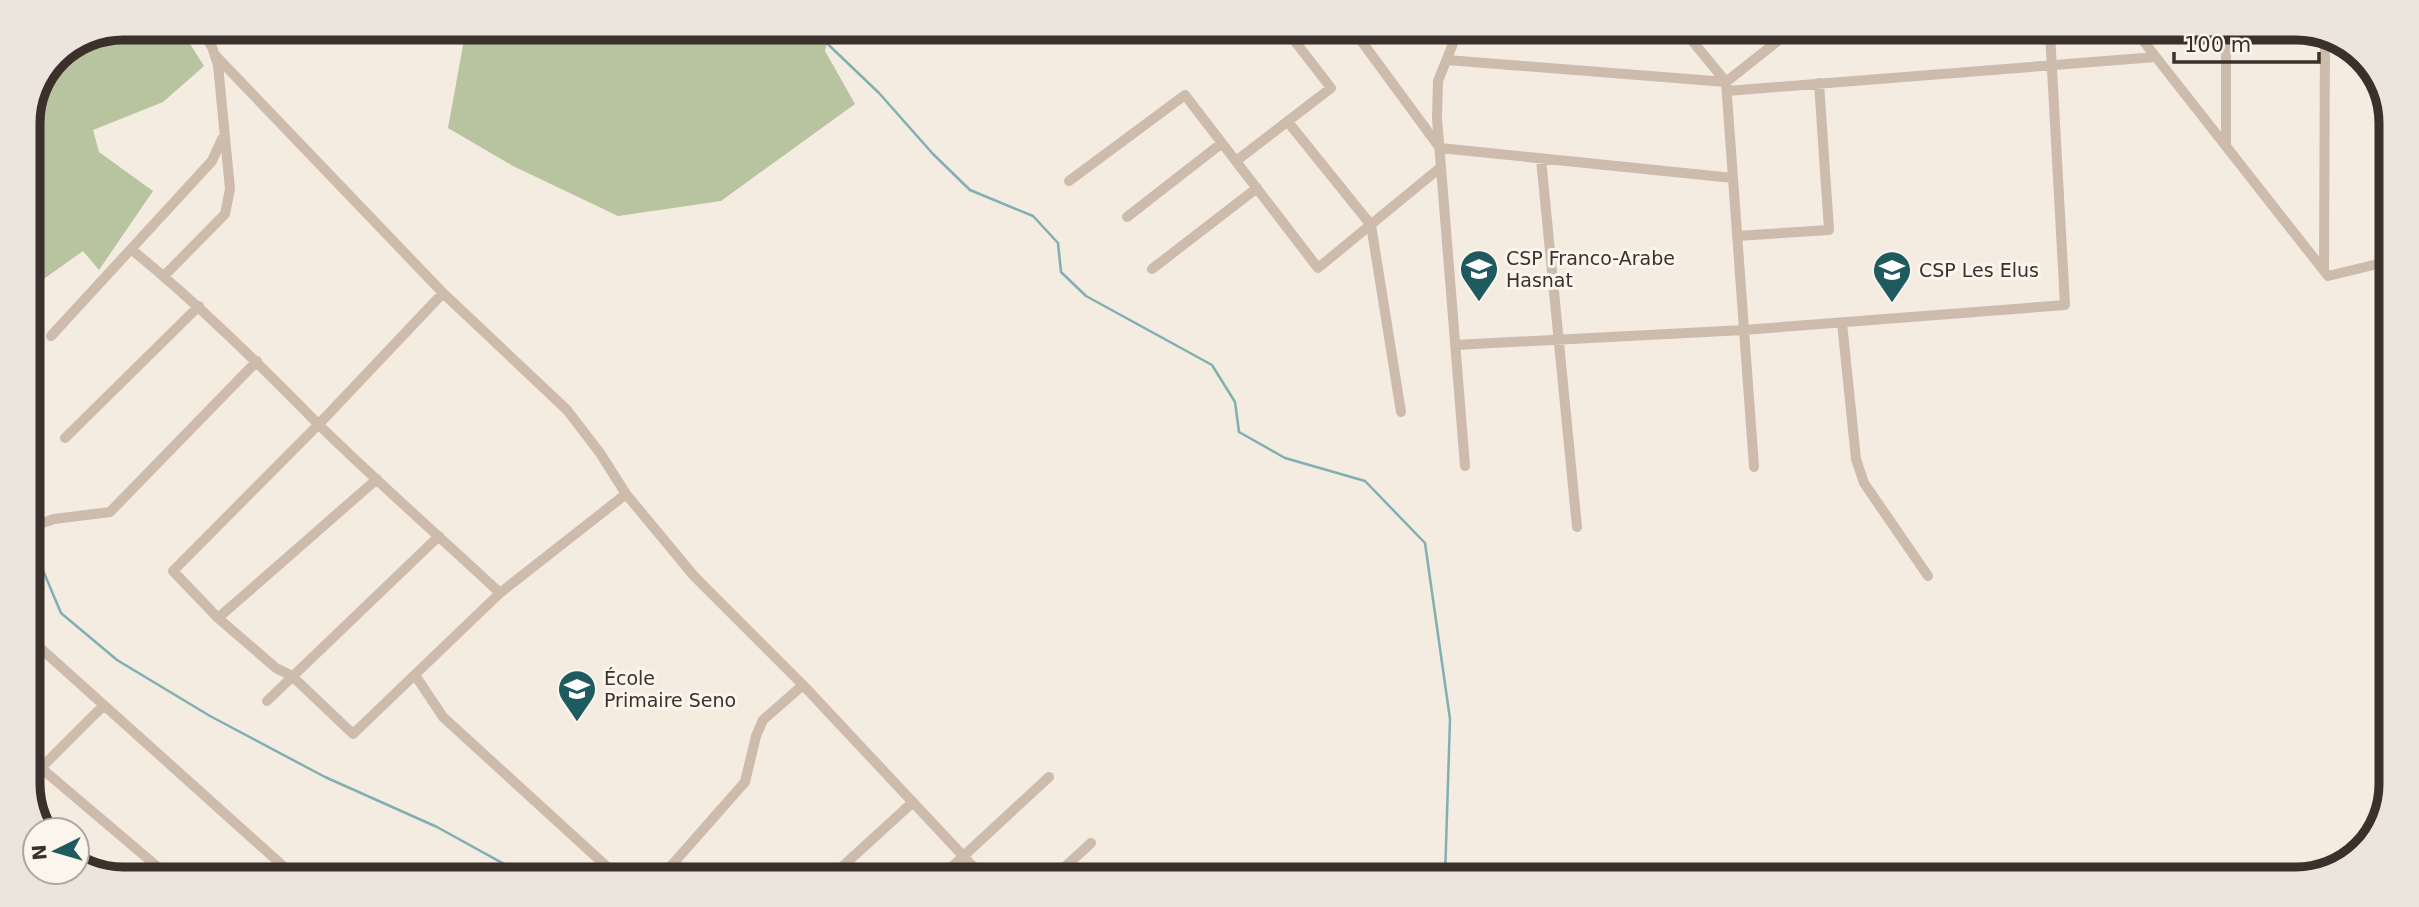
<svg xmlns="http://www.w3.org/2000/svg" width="2419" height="907" font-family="'DejaVu Sans',sans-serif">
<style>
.green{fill:#b8c4a0}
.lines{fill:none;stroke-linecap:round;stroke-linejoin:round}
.stream{stroke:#7fb0b2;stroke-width:2.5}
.minor{stroke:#cdbbac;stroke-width:10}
.labels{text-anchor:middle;stroke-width:6;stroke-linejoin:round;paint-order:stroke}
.poi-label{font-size:19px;fill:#3b302b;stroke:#fbf5ee;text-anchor:start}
.rim{fill:none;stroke:#3b302b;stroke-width:9}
</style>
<rect width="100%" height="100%" fill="#f4ebe1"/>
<!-- green -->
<path class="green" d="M123,28h57l24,38 -41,36 -70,28 6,22 54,39 -54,79 -16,-19 -52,37 -3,-10v-161l28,-61z
M466,29l364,1 -5,21 30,53 -134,97 -103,15 -105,-50 -65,-38z"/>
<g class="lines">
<!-- stream -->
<path class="stream" d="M813,30l66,63 54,61 37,36 63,26 25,27 3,29 25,24 126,69 23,37 4,30 46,26 80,23 60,62 25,176 -5,158
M28,535l33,78 56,47 93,56 115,61 112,50 87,48"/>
<!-- minor -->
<path class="minor" d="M1354,31l86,117 293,30
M1453,31l3,5 -18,45 -1,37 28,348
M1685,32l41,50 28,385
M2137,33l191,243 62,-15
M215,55l228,238 124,117 33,43 26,41 68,82 109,109 179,191
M1447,60l279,22 63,-50
M1727,91l429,-34
M1288,122l83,103 30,187
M2226,146v-113
M1541,159l36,368
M1236,161l95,-73 -44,-57
M1069,181l116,-86 133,173 123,-101
M1127,217l95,-74
M1737,236l92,-6 -10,-147
M131,249c66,54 126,113 186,174 59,58 122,113 183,170
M1152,269l105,-81
M2324,270l1,-237
M164,276l61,-62 5,-25 -12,-124 -6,-18 -12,-19
M443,293l-124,131 -146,147 45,47 58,50 16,8 61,58 147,-141 126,-99
M1842,323l14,136 8,24 64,93
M51,336l161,-175 10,-22
M1455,345l289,-15 321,-25 -15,-272
M65,438l134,-132
M28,528l26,-9 56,-7 147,-151
M218,618l159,-139
M28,637l264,237
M415,675l28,42 173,158
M267,701l172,-165
M28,757l138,117
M28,777l13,-9 63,-63
M40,821l7,9
M663,875l82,-93 11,-46 7,-16 40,-35
M832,876l81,-74
M942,876l107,-99
M1055,876l36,-33"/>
</g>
<!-- icons -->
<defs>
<symbol id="school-pin" viewBox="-11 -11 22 30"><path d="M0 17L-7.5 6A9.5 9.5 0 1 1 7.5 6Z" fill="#1f5a5e" stroke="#fbf5ee"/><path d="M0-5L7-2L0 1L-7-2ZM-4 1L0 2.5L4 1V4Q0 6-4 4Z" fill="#fff"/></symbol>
</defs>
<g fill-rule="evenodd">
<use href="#school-pin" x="1457" y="247" width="44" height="60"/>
<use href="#school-pin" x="1870" y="248" width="44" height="60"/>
<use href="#school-pin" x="555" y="667" width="44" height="60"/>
</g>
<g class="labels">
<!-- poi labels -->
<g class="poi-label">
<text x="1506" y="265">CSP Franco-Arabe<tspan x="1506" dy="22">Hasnat</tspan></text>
<text x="1919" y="277">CSP Les Elus</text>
<text x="604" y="685">École<tspan x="604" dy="22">Primaire Seno</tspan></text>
</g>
</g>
<!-- crop -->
<path d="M0 0H2419V907H0ZM123 40H2296A83 83 0 0 1 2379 123V784A83 83 0 0 1 2296 867H123A83 83 0 0 1 40 784V123A83 83 0 0 1 123 40Z" fill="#ece5de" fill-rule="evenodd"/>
<path class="rim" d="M123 40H2296A83 83 0 0 1 2379 123V784A83 83 0 0 1 2296 867H123A83 83 0 0 1 40 784V123A83 83 0 0 1 123 40Z"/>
<!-- north arrow -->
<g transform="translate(56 851) rotate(265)"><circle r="33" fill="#fbf5ee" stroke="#aea6a0" stroke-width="2"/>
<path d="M0-5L12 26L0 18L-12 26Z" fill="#1f5a5e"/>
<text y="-10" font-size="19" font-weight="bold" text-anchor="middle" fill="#3b302b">N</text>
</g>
<!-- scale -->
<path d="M2174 52v10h145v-10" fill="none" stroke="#3b302b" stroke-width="3.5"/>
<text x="2184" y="52" font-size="21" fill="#3b302b" stroke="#fbf5ee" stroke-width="5" paint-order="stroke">100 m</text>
</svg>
